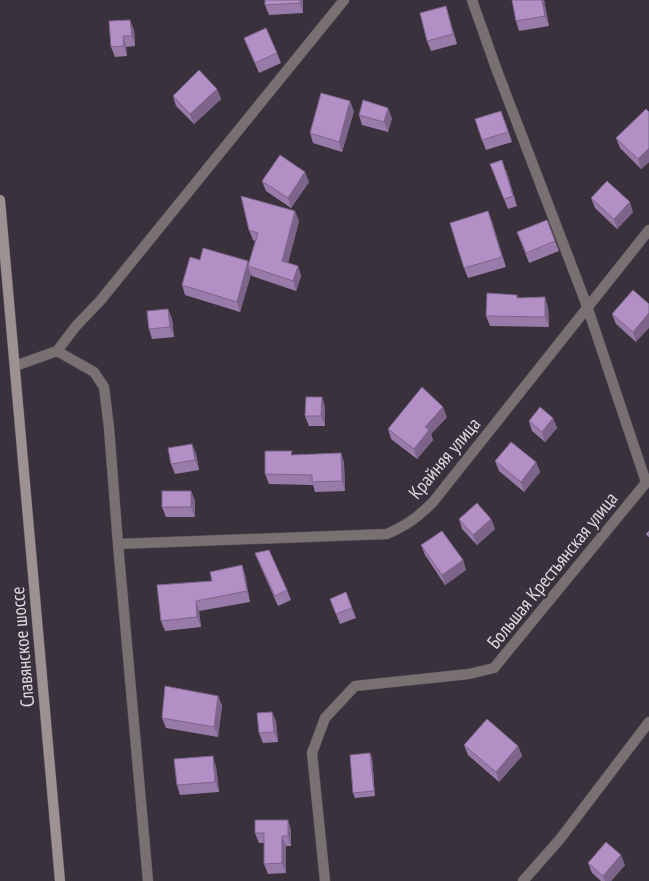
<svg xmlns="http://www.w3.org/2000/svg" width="649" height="881" font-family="'PT Sans Narrow',sans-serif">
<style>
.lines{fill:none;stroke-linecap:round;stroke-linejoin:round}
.minor-casing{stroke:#57505b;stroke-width:11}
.secondary-casing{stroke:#57505b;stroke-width:11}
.minor{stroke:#787071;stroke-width:10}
.secondary{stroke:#9d9192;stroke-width:10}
.wall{fill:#997ba9}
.shaded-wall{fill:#7d648a}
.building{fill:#b28fc5;stroke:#7d648a}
.labels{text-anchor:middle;stroke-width:5;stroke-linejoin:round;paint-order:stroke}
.street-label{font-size:19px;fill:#dedae1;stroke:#39323d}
</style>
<rect width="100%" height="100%" fill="#39323d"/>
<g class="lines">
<defs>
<path id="minor" d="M472,0l24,68 91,238 59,176
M57,351l37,21 10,15 5,41 9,116 30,337
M15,366l42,-15 19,-25 24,-25 244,-301
M118,544l269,-10c20,-9 30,-16 46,-32l216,-272
M325,881l-13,-128 13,-35 30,-32 114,-12 25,-6 155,-189
M523,881l37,-42 89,-117"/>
<path id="secondary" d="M0,200l60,681"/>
</defs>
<!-- minor casing -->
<use href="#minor" class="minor-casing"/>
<!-- secondary casing -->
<use href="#secondary" class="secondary-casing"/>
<!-- minor -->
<use href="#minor" class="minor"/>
<!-- secondary -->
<use href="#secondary" class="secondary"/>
</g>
<!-- wall -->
<path class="wall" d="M303,0v13l-34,2 -4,-10z
M512,0h32l5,26 -30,5 -3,-10z
M446,6l3,10 8,28 -26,7 -4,-10z
M109,21l25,9 1,16 -9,1 1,9 -12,1 -4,-10z
M244,38l33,15 4,10 -22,10z
M217,89l4,10 -27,25 -18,-18 -3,-10z
M354,111l-12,41 -29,-9 -3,-10z
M649,112v50l-8,7 -21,-21 -4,-10z
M359,115l33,3 -4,14 -26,-7z
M505,121l7,21 -26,8 -4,-10z
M506,170l11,36 -9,3 -14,-35z
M262,181l47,1 -18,26 -25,-17z
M591,198l42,14 -16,17 -22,-21z
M488,211l18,56 -38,11 -4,-10z
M547,220l12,31 -30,12 -12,-31z
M299,221l-11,42 10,3 3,10 -5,15 -44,-15 -1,-2 -11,38 -55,-17 -3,-10 67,-22 6,-22 -2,-1 -4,-10z
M633,290l3,52 -20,-18 -4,-10z
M518,297l30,10 1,20 -59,-1 -4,-10z
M168,309l4,10 2,18 -22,2 -3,-10z
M322,397l3,10v19h-16l-4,-10z
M447,417l-16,17 2,6 -16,19 -26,-20 -3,-10z
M553,418l4,10 -12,14 -13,-11 -3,-10z
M192,444l4,10 3,16 -24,4 -4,-10z
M341,453l3,10 1,28 -30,1 -2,-7 -44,-1 -4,-10 28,-19z
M495,461l41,1 4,10 -16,20 -25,-21z
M191,491l4,10v16h-29l-4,-10z
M459,519h32l4,10 -18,16 -15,-16z
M421,545l42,15 3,10 -21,15 -20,-30z
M255,553l32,37 4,10 -13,6 -19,-43z
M242,565l3,10 5,27 -51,9 2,16 -36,4 -4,-10 51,-40z
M346,592l10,26 -16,6 -10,-25z
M218,696l4,10 -4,31 -52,-9 -4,-10z
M272,712l4,10 2,20 -15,1 -4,-10z
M464,745l54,1 4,10 -23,26 -31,-27z
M370,753l2,5 3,38 -20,2 -2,-5z
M216,767l3,25 -39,3 -3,-10z
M291,830v16h-5v27l-18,1 -4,-10v-21h-5l-4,-10z
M588,863l37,2 -14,16h-10l-9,-8z"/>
<!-- shaded-wall -->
<path class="shaded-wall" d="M300,0h3v13l-3,-10z
M542,0h2l5,26 -4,-10z
M446,6l3,10 8,28 -4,-10z
M130,20l4,10 1,16 -3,-10z
M123,36l3,11 1,9 -3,-10z
M217,89l4,10 -27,25 -4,-10z
M350,101l4,10 -12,41 -3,-10z
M388,108l4,10 -4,14 -4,-10z
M649,148v14l-8,7 -3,-10z
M305,172l4,10 -18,26 -3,-10z
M630,202l3,10 -16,17 -3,-10z
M295,211l4,10 -13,50 -4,-10z
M488,211l4,10 14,46 -4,-10z
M248,261l2,5h-2l3,8 -11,38 -3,-10z
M298,266l3,10 -5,15 -3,-10z
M545,297l3,10 1,20 -4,-10z
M168,309l4,10 2,18 -4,-10z
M649,313v15l-13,14 -3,-10z
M322,397l3,10v19l-4,-10z
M443,407l4,10 -16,17 2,6 -16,19 -3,-10 11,-22z
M553,418l4,10 -12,14 -3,-10z
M192,444l4,10 3,16 -4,-10z
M341,453l3,10 1,28 -3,-10z
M536,462l4,10 -16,20 -3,-10z
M191,491l4,10v16l-4,-10z
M491,519l4,10 -18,16 -4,-10z
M463,560l3,10 -21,15 -3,-10z
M242,565l3,10 5,27 -3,-11z
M196,601l3,10 2,16 -4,-10z
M218,696l4,10 -4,31 -4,-10z
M272,712l4,10 2,20 -4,-10z
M518,746l4,10 -23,26 -3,-10z
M370,753l2,5 3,38 -1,-5z
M213,756l3,11 3,25 -4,-10z
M288,820l3,10v16l-3,-10z
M282,836l4,10v27l-4,-10z
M621,855l4,10 -14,16h-6l-2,-5z"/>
<!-- building -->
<path class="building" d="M265,0h35v3l-35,2z
M512,0h30l3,16 -29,5z
M446,6l7,28 -26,7 -7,-28z
M130,20l2,16h-9l1,10 -13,1 -2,-26z
M266,28l11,25 -22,10 -11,-25z
M199,70l18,19 -27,25 -17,-18z
M321,93l29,8 -11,41 -29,-9z
M363,100l25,8 -4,14 -25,-7z
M646,109l3,3v36l-11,11 -22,-21z
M501,111l7,21 -26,8 -7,-21z
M280,155l25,17 -17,26 -26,-17z
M502,160l11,36 -9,3 -14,-35z
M607,181l23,21 -16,17 -23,-21z
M241,196l54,15 -13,50 16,5 -5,15 -45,-15 10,-33 -9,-3z
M488,211l14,46 -38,11 -14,-45z
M547,220l8,21 -29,12 -9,-21z
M203,248l45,13 -11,41 -55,-17 8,-28 10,3z
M633,290l16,14v9l-16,19 -21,-18z
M487,293l30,2v3l28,-1v20l-59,-1z
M168,309l2,18 -21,2 -2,-18z
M422,387l21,20 -18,20 4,3 -15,19 -26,-20z
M306,397h16l-1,19h-16z
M540,407l13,11 -11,14 -13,-11z
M511,442l25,20 -15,20 -26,-21z
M192,444l3,16 -24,4 -3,-16z
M265,451h27l-1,4 50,-2 1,28 -30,1v-7l-47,-1z
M162,491h29v16h-29z
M477,503l14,16 -18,16 -14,-16z
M442,531l21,29 -21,15 -21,-30z
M649,531v6l-3,-3z
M269,550l18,40 -12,6 -20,-43z
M242,565l5,26 -51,10 1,16 -36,4 -4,-36 55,-4 -2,-9z
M346,592l6,16 -16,6 -6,-15z
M165,686l53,10 -4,31 -52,-9z
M272,712l2,20 -15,1 -2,-20z
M487,719l31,27 -22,26 -32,-27z
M370,753l4,38 -21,2 -3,-38z
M213,756l2,26 -38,3 -3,-26z
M255,820h33v16h-6v27l-18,1v-31h-9z
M606,842l15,13 -18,21 -15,-13z"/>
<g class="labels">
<!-- street labels -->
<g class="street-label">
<text transform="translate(444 458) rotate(-50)" y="7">Крайняя улица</text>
<text transform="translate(552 570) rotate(-51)" y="7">Большая Крестьянская улица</text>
<text transform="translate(22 647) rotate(-95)" y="7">Славянское шоссе</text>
</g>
</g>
</svg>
